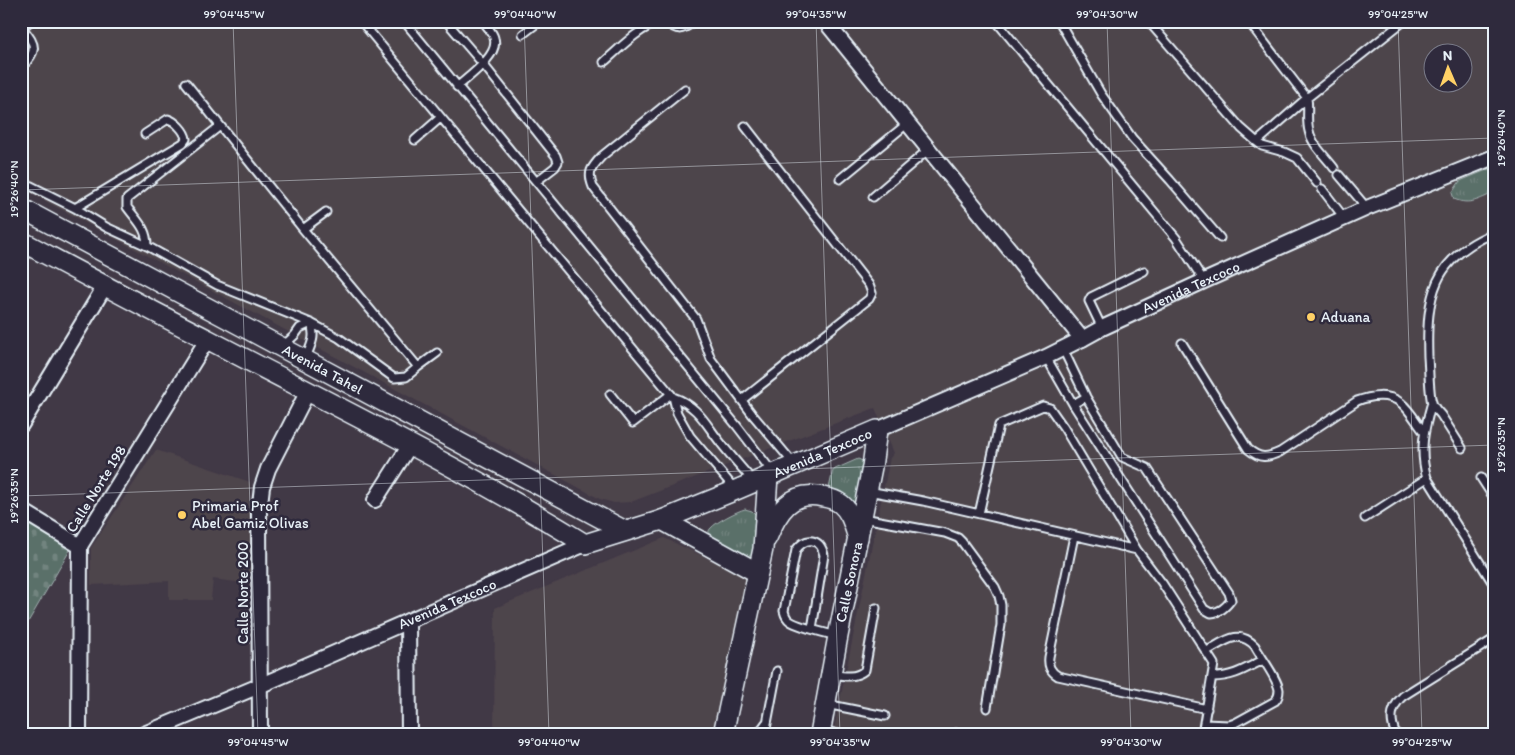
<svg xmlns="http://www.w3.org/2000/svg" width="1515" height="755" font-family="Itim,sans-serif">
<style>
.built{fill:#4e444c;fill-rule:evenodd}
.grass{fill:url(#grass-tufts);stroke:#a1b0b0}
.cemetery{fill:url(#cemetery-stones);stroke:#a1b0b0}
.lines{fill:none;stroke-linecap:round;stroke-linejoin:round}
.lane-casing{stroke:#e8f1f8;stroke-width:11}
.street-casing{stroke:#e8f1f8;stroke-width:18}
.secondary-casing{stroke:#e8f1f8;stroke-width:22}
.lane{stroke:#2f2a3d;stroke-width:7}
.street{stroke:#2f2a3d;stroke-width:14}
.secondary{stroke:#2f2a3d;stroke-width:19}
.ticks{fill:none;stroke:#e8f1f8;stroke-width:1;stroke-opacity:0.45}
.poi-dot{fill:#ffd166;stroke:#2f2a3d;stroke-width:2}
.labels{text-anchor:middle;stroke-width:5;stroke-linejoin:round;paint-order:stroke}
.street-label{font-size:15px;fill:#e8f1f8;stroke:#2f2a3d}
.poi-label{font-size:15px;fill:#e8f1f8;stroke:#2f2a3d;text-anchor:start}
.neatline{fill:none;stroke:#e8f1f8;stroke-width:2}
.ticks-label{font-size:12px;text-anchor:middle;fill:#e8f1f8}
</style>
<defs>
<pattern id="grass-tufts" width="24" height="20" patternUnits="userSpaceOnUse" patternTransform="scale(1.25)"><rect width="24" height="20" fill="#5a6f69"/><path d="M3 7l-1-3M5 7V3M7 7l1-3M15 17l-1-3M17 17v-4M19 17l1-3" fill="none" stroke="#72847f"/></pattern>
<pattern id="cemetery-stones" width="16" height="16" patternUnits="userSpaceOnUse" patternTransform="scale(1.25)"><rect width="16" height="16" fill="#5a6f69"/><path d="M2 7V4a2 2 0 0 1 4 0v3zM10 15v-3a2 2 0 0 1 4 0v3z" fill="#72847f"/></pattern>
</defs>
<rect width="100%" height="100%" fill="#413946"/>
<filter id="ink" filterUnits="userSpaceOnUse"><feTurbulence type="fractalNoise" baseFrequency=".02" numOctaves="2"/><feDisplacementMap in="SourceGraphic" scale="10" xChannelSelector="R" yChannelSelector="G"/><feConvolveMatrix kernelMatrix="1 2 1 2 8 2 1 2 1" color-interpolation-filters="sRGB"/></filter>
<g filter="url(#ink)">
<!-- built -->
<path class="built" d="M21,21h1473v713h-661l57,-276 4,-5 -19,-45 -244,94 -17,1 -14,-4 -579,-311zM1432,52h30v30h-30z
M156,450l94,32v102l-37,-5 -2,21h-42v-19l-78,4v-37z
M664,538l84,39 -32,157h-222l1,-126z"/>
<!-- grass -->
<path class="grass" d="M1494,167v26c-15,6 -24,13 -40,6l-2,-6 8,-12z
M858,459l7,3 -10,48 -27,-17 5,-23z
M745,509l7,2 5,5 -4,44 -44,-24c0,-4 -1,-5 2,-8 5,-6 26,-17 34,-19z"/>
<!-- cemetery -->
<path class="cemetery" d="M21,512l52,33 -52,89z"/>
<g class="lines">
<defs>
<path id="lane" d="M361,21l312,376 4,16 13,23 44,52
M404,21l333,405 36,47
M446,21l37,43 73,92 2,6 -3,5 -18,14
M664,21c13,10 17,11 31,0
M996,21l180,217 28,43
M1059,21l42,73 31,44 38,42 50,58
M1148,21l93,107 16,14 5,4 22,6 13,6 20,25
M1248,21l59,77c2,11 -1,22 2,33 3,14 17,26 25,37
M22,28l8,-7
M21,29l1,-1c16,17 15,24 -1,40
M523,34l17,-13
M604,62c17,-15 35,-34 57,-41
M457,87c11,-10 43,-32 37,-49 -1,-6 -8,-12 -11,-17
M685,89l-83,67c-11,12 -15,16 -9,31l103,132 15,40 41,55 42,50
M415,140l25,-22
M1257,142l50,-44 97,-77
M1339,175l28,33
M840,179l68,-56
M21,181l54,27 31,19 41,19 70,39 94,38 28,15 55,40 12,-1 12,-10 -115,-138 -117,-146
M1322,189l23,30
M873,197l56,-48
M75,208l108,-65 3,-4c-1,-8 -11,-18 -18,-20l-23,15
M303,229l23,-17
M147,246c0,-18 -10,-25 -20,-39v-8l93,-73
M1102,328l-13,-27 2,-4 53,-26
M1182,343l66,106c12,10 19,9 32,3l77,-51c13,-5 32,-8 44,2 8,6 16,20 23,29
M283,346l12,-11 5,-7 11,-5
M1046,357l27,47 131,205 7,4c9,-1 14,-5 20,-13l-2,-7 -82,-125 -25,-11 -36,-60 -23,-48
M306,358c5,-14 10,-20 5,-35
M418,367l19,-14
M610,394l23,29 38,-29
M673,397c25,9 32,26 47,45 10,13 22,26 33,39
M742,400l127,-101 3,-6 -3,-8 -124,-159
M1432,402c-8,28 -13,48 -5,76l67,107
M1073,404l13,-7
M1462,448c-7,-11 -14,-22 -21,-33 -3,-3 -7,-8 -9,-12 -3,-10 -3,-35 -4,-46 -2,-61 5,-99 66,-124
M1481,478l13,20
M868,491l55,10 214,49 25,33 52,81 -12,70
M979,514l20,-89 44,-19 7,2 14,20 73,122
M863,518l82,15 13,5 4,4 33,45 4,9 2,9v20l-14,83
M1365,518l62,-40
M1074,536l-25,121c-1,9 1,14 9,19l149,33
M812,629l12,-74c-4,-17 -18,-19 -28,-5l-12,61c1,4 3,8 6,10 9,6 36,12 47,15
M832,674c11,2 23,5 33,-4l11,-62
M1213,677c20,0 32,-8 50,-17
M826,704l59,12
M1204,724l25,1 6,-2 40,-22c3,-3 4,-6 4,-11 -1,-11 -19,-34 -24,-44 -17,-18 -31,-4 -48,5
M821,730l18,4
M956,733l1,1
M758,734l8,-11
M765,734l12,-63
M1396,734c-7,-15 -5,-27 7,-38l91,-57"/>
<g id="street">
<path d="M825,21l257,318"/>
<path d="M21,425l84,-139"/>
<path id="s1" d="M877,430l169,-73 36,-18 20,-11 102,-47 163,-73 127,-51"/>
<path d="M375,500l35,-55"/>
<path d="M21,510l59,36"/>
<path d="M408,621l1,113"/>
<path d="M79,734l1,-188 127,-206"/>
<path id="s2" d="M144,734l115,-48 326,-142"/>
<path d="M260,734l-1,-222 3,-25 6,-18 40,-78"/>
</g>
<g id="secondary">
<path id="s3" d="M21,208l604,323"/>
<path id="s4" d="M21,241c62,33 125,67 188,99 126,66 255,129 376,204l77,-24 74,-30 141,-60 -5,37 -34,169 -18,98"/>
<path d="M662,520l96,53"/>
<path d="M767,538c10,-25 24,-49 56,-41 6,1 13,3 18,7 10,8 13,22 17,34"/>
<path d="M723,734l40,-185 5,-73"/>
</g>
</defs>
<!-- lane casing -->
<use href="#lane" class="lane-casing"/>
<!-- street casing -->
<use href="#street" class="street-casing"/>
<!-- secondary casing -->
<use href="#secondary" class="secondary-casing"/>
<!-- lane -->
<use href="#lane" class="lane"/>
<!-- street -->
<use href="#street" class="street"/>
<!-- secondary -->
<use href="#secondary" class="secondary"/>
</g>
</g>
<!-- ticks -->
<path class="ticks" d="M233,21l25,713M524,21l25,713M816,21l24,713M1107,21l24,713M1398,21l24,713M21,190l1473,-52M21,496l1473,-51"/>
<!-- markers -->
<g class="poi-dot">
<circle cx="1311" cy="317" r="5"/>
<circle cx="182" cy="515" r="5"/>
</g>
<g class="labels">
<!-- street labels -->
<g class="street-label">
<text dy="5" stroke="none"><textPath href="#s1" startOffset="345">Avenida Texcoco</textPath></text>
<text dy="5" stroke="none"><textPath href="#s3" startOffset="342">Avenida Tahel</textPath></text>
<text dy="5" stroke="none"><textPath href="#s4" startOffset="895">Avenida Texcoco</textPath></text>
<text transform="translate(96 489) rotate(-58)" y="5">Calle Norte 198</text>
<text transform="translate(849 582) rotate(-78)" y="5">Calle Sonora</text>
<text transform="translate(243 593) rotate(-90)" y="5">Calle Norte 200</text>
<text dy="5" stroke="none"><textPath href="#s2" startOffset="330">Avenida Texcoco</textPath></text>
</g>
<!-- poi labels -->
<g class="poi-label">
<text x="1321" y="322">Aduana</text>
<text x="192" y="511">Primaria Prof<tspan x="192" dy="17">Abel Gamiz Olivas</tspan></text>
</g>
</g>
<!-- margin -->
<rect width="1515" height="755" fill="none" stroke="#2f2a3d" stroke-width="55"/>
<!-- north arrow -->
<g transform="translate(1448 68) rotate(358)"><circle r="24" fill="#2f2a3d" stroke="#797a88"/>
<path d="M0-4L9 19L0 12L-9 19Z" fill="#ffd166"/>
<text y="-8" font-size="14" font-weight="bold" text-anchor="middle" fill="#e8f1f8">N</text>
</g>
<rect x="28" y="28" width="1460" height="700" class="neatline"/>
<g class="ticks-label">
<text x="234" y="18">99°04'45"W</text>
<text x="525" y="18">99°04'40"W</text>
<text x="816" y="18">99°04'35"W</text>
<text x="1107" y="18">99°04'30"W</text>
<text x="1398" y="18">99°04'25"W</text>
<text transform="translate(1501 138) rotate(-90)" y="4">19°26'40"N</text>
<text transform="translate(14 189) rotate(-90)" y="4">19°26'40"N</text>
<text transform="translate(1501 445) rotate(-90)" y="4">19°26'35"N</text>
<text transform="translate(14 496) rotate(-90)" y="4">19°26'35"N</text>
<text x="258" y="746">99°04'45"W</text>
<text x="549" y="746">99°04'40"W</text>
<text x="840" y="746">99°04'35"W</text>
<text x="1131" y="746">99°04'30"W</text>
<text x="1422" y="746">99°04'25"W</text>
</g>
</svg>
